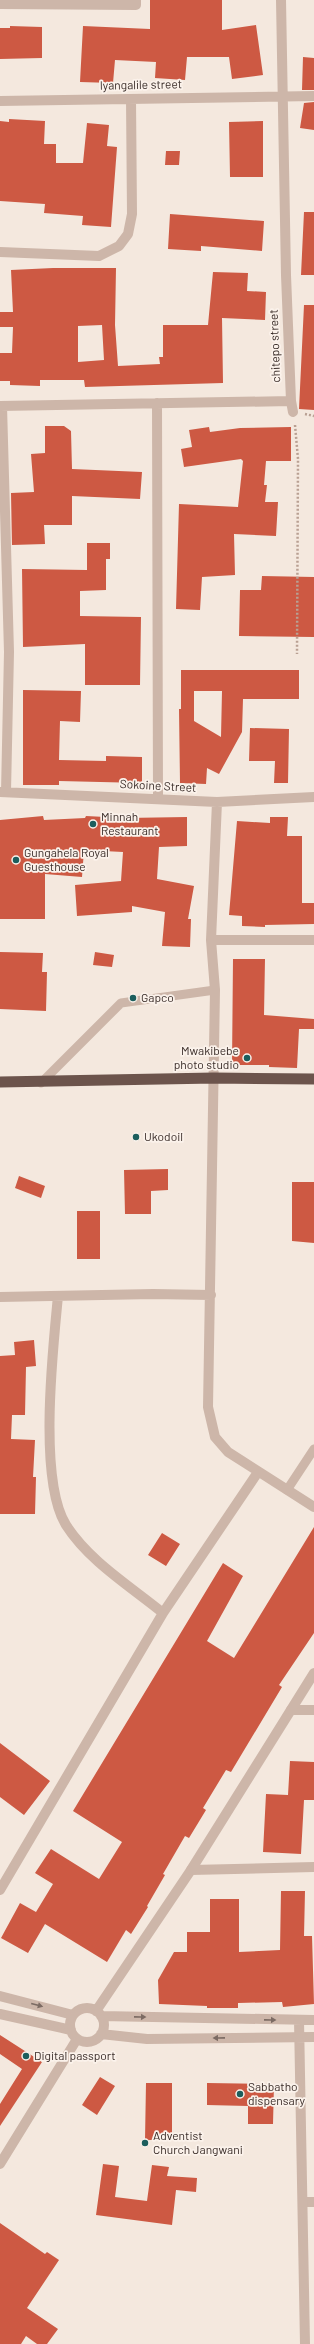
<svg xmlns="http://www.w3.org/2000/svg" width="314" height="2344" font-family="Barlow,sans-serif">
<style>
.building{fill:#cd5943;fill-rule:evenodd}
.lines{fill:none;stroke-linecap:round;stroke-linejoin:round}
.path{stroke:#b9a093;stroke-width:2.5;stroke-dasharray:2 2;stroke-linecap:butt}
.service{stroke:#cdb6a9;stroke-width:9}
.minor{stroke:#cdb6a9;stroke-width:10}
.tertiary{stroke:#cdb6a9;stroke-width:10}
.trunk{stroke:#6c544c;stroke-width:11}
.oneway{fill:#7c6b63}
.poi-dot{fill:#1c5e5d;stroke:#fbf2eb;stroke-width:1.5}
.labels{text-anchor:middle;stroke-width:3.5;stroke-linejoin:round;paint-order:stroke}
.street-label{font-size:12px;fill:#3a2d29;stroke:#fbf2eb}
.poi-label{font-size:12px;fill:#3a2d29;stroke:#fbf2eb;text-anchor:start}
</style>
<rect width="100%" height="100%" fill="#f4e8de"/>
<!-- building -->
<path class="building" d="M150,0h72v30l34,-5 7,50 -31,4 -3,-22h-42l-2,23 -30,-2 1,-16 -41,-2 -2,23 -33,-1 3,-56 67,3z
M10,26l32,1v31l-42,1v-31h10z
M303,57l11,1v32h-12z
M314,102v28l-14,-2 4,-25z
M9,119l36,2 -1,23h12v19h27l4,-40 22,2 -2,21 10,1 -6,80 -29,-2 1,-9 -39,-3 1,-9 -45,-3v-80l9,1z
M263,121v56h-33l-1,-55z
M166,151h14l-1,14h-14z
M304,212h10v63h-13z
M170,214l94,7 -2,30 -61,-5v5l-33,-2z
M53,268h63l-1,57 3,41 42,-2 -1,-7h4v-32h45l5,-53 35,1 -1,18 19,1 -1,28 -43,-2 1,65 -138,4 -1,-7h-44v6l-30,-1v-4h-10v-28h12l1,-26h-13v-15h13l-2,-42zM102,325l2,35 -26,2v-36z
M304,305h10v105l-15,-1z
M45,426h19l7,5 1,38 70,3 -2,27 -68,-3v29h-28l1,19 -33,1 -1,-52 23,-1 -3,-38 14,-1z
M209,427l1,5 30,-4 51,-1v34h-25l-2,24h3l-2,17h13l-2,34 -42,-2 1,41 -33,2 -2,33 -24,-1 3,-105 59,3 5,-46 -2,-2 -57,8 -3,-18 11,-2 -3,-17z
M87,543h23v16h-4v31l-26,1v25l61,1 -1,68h-55v-41l-62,3 -1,-78 65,1z
M262,576l52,1v60l-75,-1 1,-46h21z
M181,670h118v29h-56l-1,33 -23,42 -12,-6 -1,16 -26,-1 -1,-74h2zM194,691h28l-1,46 -27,-16z
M23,690l58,1 -1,31 -20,-1 -1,39 47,1v-5l36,1v26l-83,-2v4h-36z
M250,728l39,1 -1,54h-14l1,-22h-26z
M43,816l1,4 41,-2 1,-2 39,2 62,-1v29l-28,1 -2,32 37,7 -6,33h3l-1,28 -28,-1 3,-34 -33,-6v6l-55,4 -2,-31 46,-4 2,-29 -39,-2 -2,27 -37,-3v45h-45v-99z
M270,817h18l-1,19h15v67h12v21l-49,1v2l-23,-1v-10l-13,-1 8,-94 33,2z
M0,952l43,1 -1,19h5l-1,39 -46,-2z
M95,952l19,3 -2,12 -19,-2z
M233,959h32l-1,56 50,4v10h-15l-2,39 -28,-1v-2h-37z
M168,1169v21l-17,1v23h-26l-1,-44z
M19,1176l26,10 -4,12 -26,-10z
M292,1182h22v61l-22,-2z
M77,1211h23v48h-23z
M34,1340l2,26 -10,1 -1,48h-13l-1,24 24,1 -2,37h3l-1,37h-35v-158l15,-1 -1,-13z
M314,1527v106l-35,52 3,2 -51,85 -5,-2 -23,38 3,2 -17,28 -4,-2 -22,38 2,1 -18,31 1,1 -17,27 -5,-4 -19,32 -62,-38 -17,29 -27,-15 19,-35 16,9 17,-28 -18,-11 16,-24 48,30 23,-37 -49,-31 150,-248 20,13 -36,65 27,17z
M162,1533l18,11 -14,22 -18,-11z
M0,1743l50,38 -26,34 -24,-18z
M290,1761l24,1v38h-10l-3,54 -38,-2 3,-58 22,1z
M281,1891h24l-1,45h8l2,68 -31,3 -1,-5 -44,1v5h-31v-2l-48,-2 -1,-24 16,-28h13v-20h23v-33h29v53l41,-2z
M0,2035l42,27 -42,64v-22l22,-35 -22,-15z
M100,2077l15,9 -18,29 -15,-10z
M146,2083h26v57h-27z
M207,2083l67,1 -1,40h-25v-18l-41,-1z
M103,2164l16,2 -4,31 32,4 5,-36 17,2 -2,9 30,2 -1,14 -20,-2 -4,35 -76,-10z
M0,2223l45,31 2,-2 12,8 -32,48 31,21 -11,15h-10l-11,-8 -5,8h-21z"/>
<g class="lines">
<!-- path -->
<path class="path" d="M305,414l9,2
M295,425l3,34 -1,195"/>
<!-- service -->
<path class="service" d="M41,1083l80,-80 94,-13
M287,1490l27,-41"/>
<!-- minor -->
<path class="minor" d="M0,4l136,1v-5
M0,101l314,-5
M0,252l99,4 20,-10 9,-12 4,-20 -1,-115
M291,401l2,11
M157,403l1,396
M0,406l291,-5 -5,-126 -5,-275
M2,406l7,246 -3,140
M0,792l217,10 97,-5
M217,802l-6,138 4,50 -7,417 7,30 13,15 86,55
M211,940h103
M58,1296c-5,53 -20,184 8,229 23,36 64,61 97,88
M0,1297l153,-3 58,1
M291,1710h23
M191,1870l123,-3
M0,1890l163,-277 95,-141
M303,2202h11"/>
<!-- tertiary -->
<path class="tertiary" d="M0,1996l73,19
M70 2025a17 17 0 1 1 34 0a17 17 0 1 1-34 0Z
M96,2011l95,-141 123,-197
M0,2014l71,16
M101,2016l213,4
M299,2020l6,324
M101,2034l46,5 167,-2
M0,2164l77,-125"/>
<!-- trunk -->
<path class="trunk" d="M0,1082l214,-4 100,1"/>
</g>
<!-- one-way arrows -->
<defs><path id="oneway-solid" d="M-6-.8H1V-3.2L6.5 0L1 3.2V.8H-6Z"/></defs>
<g class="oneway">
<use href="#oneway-solid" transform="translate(37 2005) rotate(15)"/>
<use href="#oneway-solid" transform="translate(140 2017) rotate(1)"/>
<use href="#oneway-solid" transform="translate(270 2020) rotate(1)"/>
<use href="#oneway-solid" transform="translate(219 2038) rotate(179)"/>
</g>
<!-- markers -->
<g class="poi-dot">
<circle cx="93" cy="824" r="4"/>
<circle cx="16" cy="860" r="4"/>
<circle cx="133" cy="998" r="4"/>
<circle cx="247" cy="1058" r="4"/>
<circle cx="136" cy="1137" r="4"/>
<circle cx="26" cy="2056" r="4"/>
<circle cx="240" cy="2094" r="4"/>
<circle cx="145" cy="2143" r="4"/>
</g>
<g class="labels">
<!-- street labels -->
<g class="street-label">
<text transform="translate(141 85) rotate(-1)" y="4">lyangalile street</text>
<text transform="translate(275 346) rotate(-92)" y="4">chitepo street</text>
<text transform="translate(158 786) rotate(3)" y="4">Sokoine Street</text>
</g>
<!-- poi labels -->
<g class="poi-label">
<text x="101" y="821">Minnah<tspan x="101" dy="14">Restaurant</tspan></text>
<text x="24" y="857">Gungahela Royal<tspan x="24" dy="14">Guesthouse</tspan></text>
<text x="141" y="1002">Gapco</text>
<text x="239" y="1055" text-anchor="end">Mwakibebe<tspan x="239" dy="14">photo studio</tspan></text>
<text x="144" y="1141">Ukodoil</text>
<text x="34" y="2060">Digital passport</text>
<text x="248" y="2091">Sabbatho<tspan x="248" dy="14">dispensary</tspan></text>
<text x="153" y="2140">Adventist<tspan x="153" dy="14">Church Jangwani</tspan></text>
</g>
</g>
</svg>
